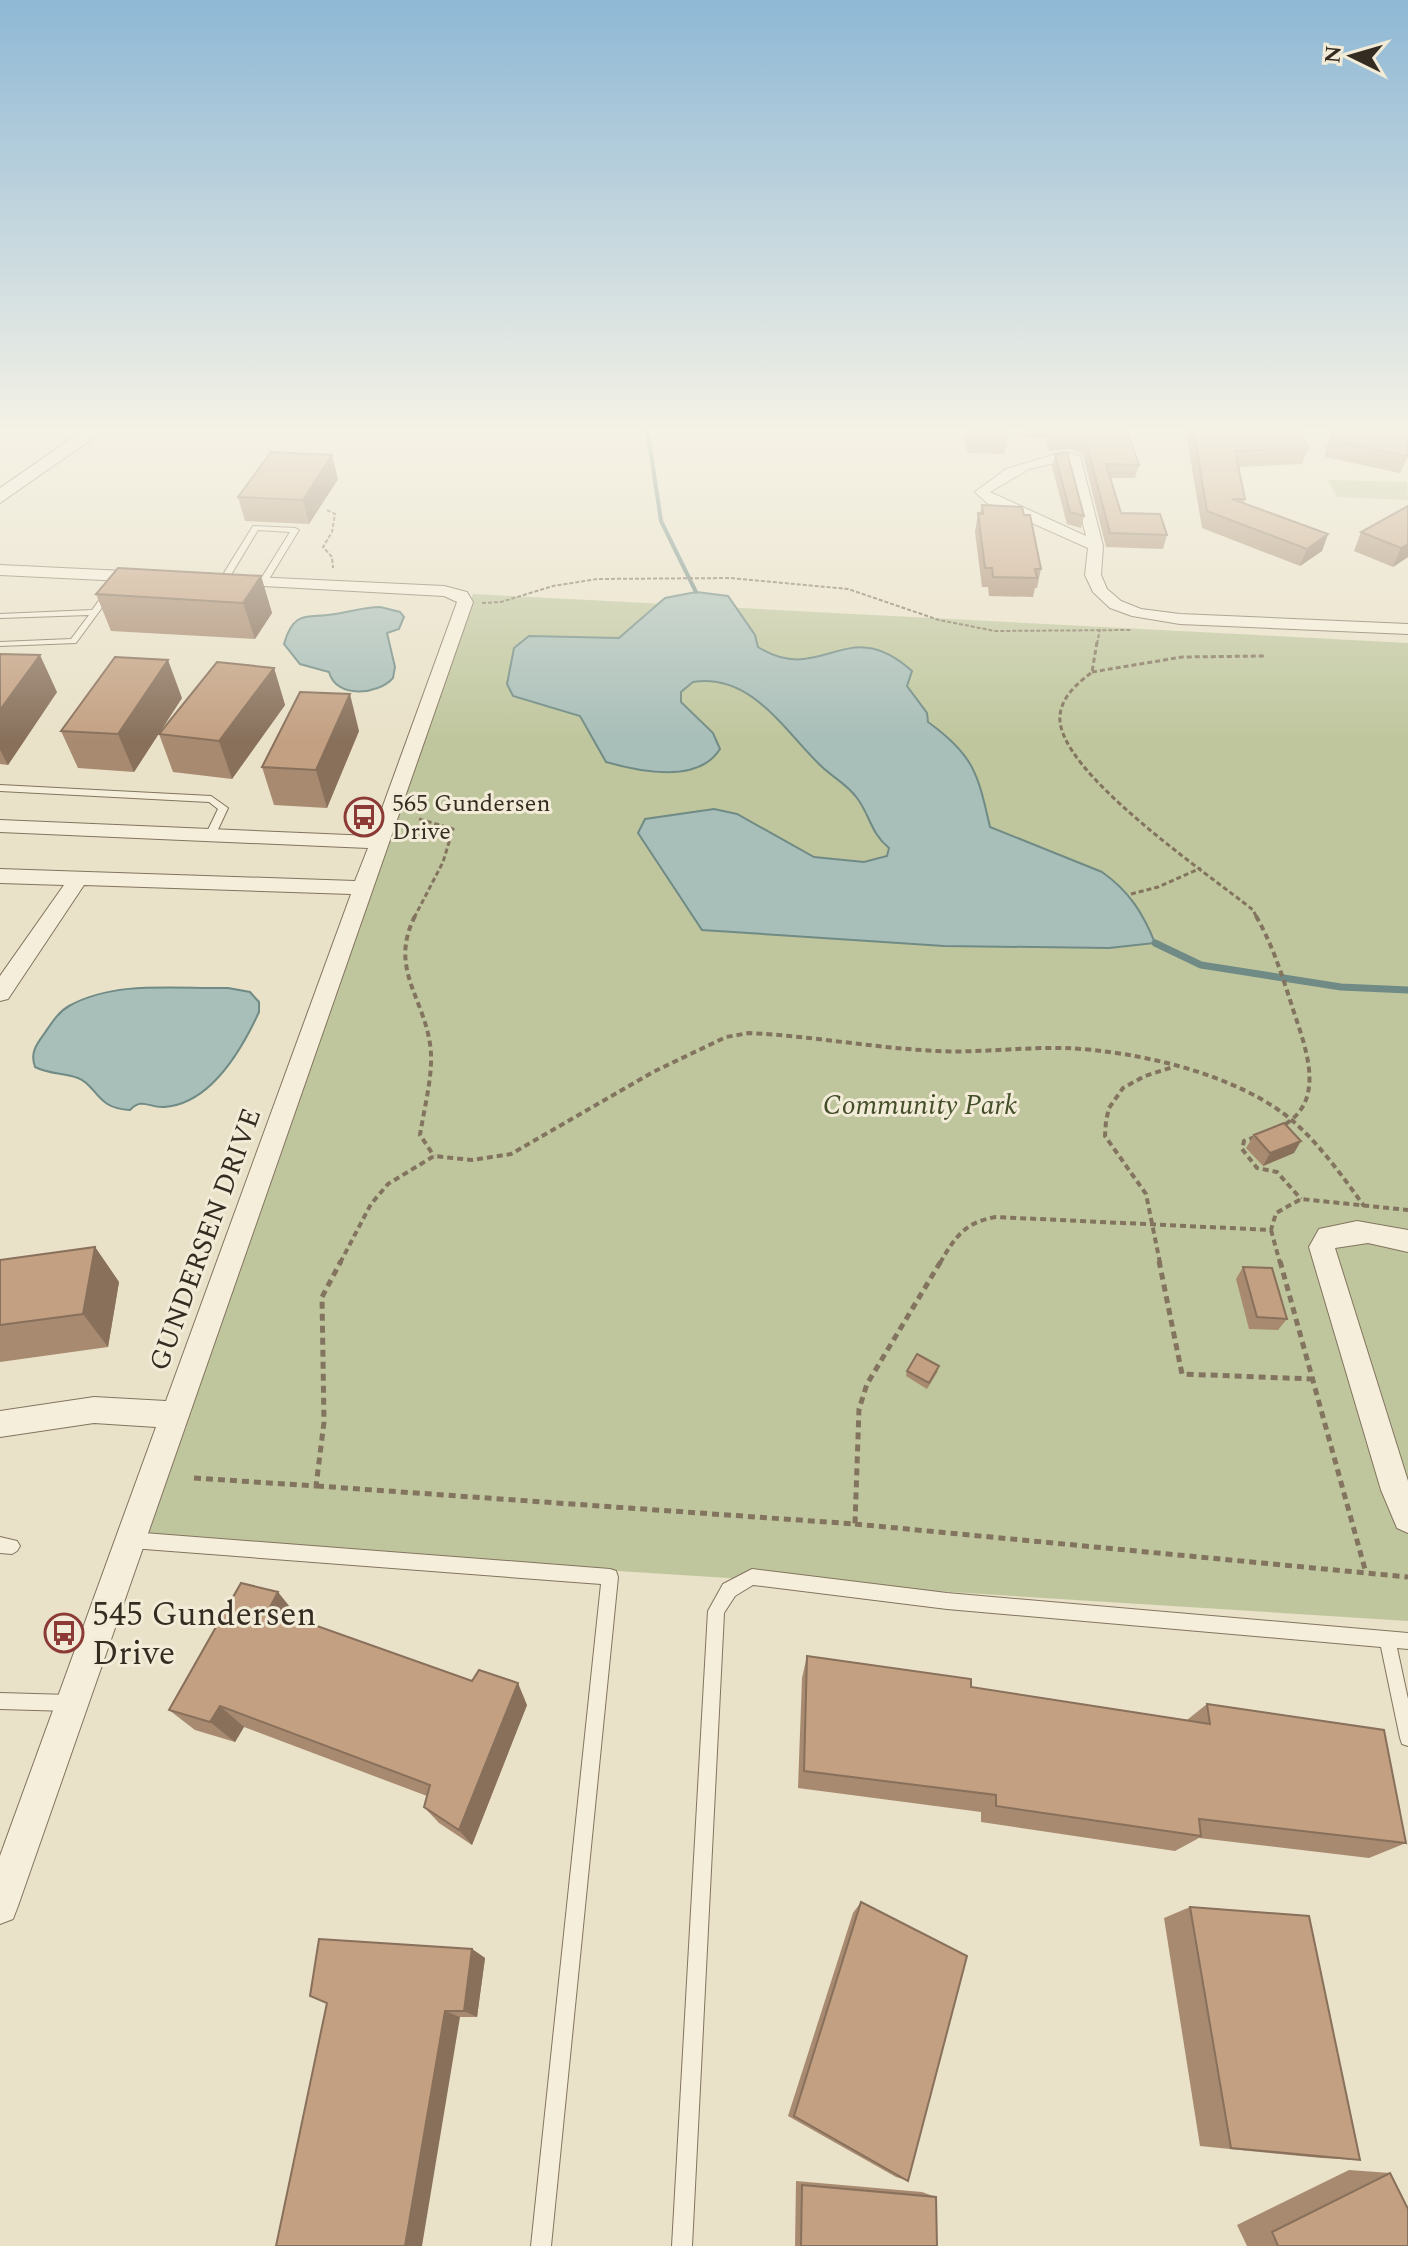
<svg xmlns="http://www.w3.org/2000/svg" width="1408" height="2246" font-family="Spectral,serif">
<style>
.green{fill:#bfc69d}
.water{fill:#a8beb8;stroke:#708b85;stroke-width:2}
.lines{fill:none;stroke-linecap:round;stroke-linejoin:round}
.stream-far1{stroke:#708b85;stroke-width:4}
.stream{stroke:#708b85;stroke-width:7}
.lane-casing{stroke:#83745f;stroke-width:2}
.street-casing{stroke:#83745f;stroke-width:2}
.secondary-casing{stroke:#655542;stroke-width:2}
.path-far3{stroke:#83745f;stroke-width:2;stroke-dasharray:4 2;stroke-linecap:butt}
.path-far2{stroke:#83745f;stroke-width:3;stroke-dasharray:5 3;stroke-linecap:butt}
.path-far1{stroke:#83745f;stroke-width:4;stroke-dasharray:6 4;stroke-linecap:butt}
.path{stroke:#83745f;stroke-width:5;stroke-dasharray:7 5;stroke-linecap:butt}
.lane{fill:#f5eeda;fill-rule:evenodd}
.street{fill:#f5eeda;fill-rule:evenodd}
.secondary{fill:#f5eeda;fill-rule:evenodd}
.wall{fill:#a88a70}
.shaded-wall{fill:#88705b}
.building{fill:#c3a082;stroke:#88705b;stroke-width:2}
.labels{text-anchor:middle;stroke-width:6;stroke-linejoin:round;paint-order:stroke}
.far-poi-label{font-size:24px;fill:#352c21;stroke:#f1ebd7;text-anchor:start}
.park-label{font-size:28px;font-style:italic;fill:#444f2a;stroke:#f1ebd7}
.street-label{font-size:28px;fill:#352c21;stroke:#f1ebd7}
.near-poi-label{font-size:34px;fill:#352c21;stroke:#f1ebd7;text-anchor:start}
</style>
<rect width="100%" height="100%" fill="#e9e1c8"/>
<!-- green -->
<path class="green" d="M1328,480l79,2 1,18 -71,-3z
M473,594l935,49v978l-1277,-81z"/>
<!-- water -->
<path class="water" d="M696,592l32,4 27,39 3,12c64,40 89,-35 154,24l-5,15 20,27 1,9c46,33 50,52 62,105l112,45c27,19 41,41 53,71l-46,5 -165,-2 -242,-16 -64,-97 7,-14 69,-10 23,5 77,43 50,5 23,-6 2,-8c-18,-14 -19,-33 -32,-50 -10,-14 -25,-21 -37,-33 -36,-35 -69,-92 -127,-83l-12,10v10l32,31 7,16c-22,35 -79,23 -114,13l-26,-46 -67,-20 -6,-12 7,-36 15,-12 90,2 46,-40z
M380,607l20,5 4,5 -5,12 -12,4 8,34 -2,11c-15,17 -57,21 -64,-6l-29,-8 -16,-20c10,-36 25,-25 51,-30 16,-2 28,-7 45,-7z
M228,988l22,4 9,10v10c-17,37 -48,92 -95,95 -15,1 -22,-10 -34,3 -34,-1 -33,-25 -52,-32 -15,-5 -29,-4 -43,-11 -5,-14 1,-22 9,-33 7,-10 14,-22 25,-28 46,-26 108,-17 159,-18z"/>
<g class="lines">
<!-- stream-far1 -->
<path class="stream-far1" d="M647,427l14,94 35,71"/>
<!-- stream -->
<path class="stream" d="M1155,943l46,22 140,22 67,3"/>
<defs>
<path id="lane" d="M253,526l42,2 4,2 -33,54 -7,-2 31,-50 -32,-2 -32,53h-6l-1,-2z
M105,592l7,2 -36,49 -76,3v-4l71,-3 18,-24 -89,3v-4l92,-4z
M0,785l211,11 17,12 -13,28 -5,3 -5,-3 13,-27 -9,-7 -209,-11z
M131,1532l479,37 6,2 2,6 -67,669h-20l70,-662 -470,-36 -5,-3 -3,-5 3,-5z
M0,1537l17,4 3,5 -3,5 -5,3 -12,-1z
M752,1569l195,24 461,40v16l-11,-1 11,51v47l-6,-2 -2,-6 -19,-91 -434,-38 -194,-24 -18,11 -11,17 -32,633h-20l36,-635 15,-27z
M0,1693l69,2 6,2 2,6 -2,6 -6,2 -69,-2z"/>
<path id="street" d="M1063,452l17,4 23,90 -2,29 6,14 14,12 20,8 39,5 228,10v10l-228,-10 -48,-8 -22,-8 -17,-16 -8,-17 3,-27 -101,-45 -12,-11 31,-23zM1067,460l19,76 -96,-44 39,-23z
M0,565l145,7 8,5 -8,5 -145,-7z
M233,576l211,10 23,6 6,10 -455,1304 -5,13 -13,5v-68l156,-429 -62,-4 -94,14v-26l94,-14 72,4 185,-507 -267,-9 -76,114 -8,2v-25l64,-91 -64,-2v-14l355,12 13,-33 -368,-16v-12l372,16 85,-234 -13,-6 -216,-12 -3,-3z
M1357,1221l51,9v22l-40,-9 -33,5 73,233v52l-11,-5 -16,-38 -72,-243 10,-18z"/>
<path id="secondary" d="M88,427h21l-109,76v-15z"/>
</defs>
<!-- lane casing -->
<use href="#lane" class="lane-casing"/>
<!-- street casing -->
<use href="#street" class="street-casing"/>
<!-- secondary casing -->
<use href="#secondary" class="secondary-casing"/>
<!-- path-far3 -->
<path class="path-far3" d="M327,510l8,4 -3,18 -9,15 9,10 1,11
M482,603l19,-1 52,-16 44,-7 133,-1 118,11 91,31 56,11 136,-1
M1097,644l3,-15"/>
<!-- path-far2 -->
<path class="path-far2" d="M1097,642l-5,30c-14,11 -30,24 -32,43 -6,55 150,160 193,195l4,8
M1092,672l90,-15 84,-1
M1131,894l27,-7 43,-19
M414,918l29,-56 10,-33 -37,-11"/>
<!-- path-far1 -->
<path class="path-far1" d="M415,916c-28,55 13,84 16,138 1,26 -7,55 -11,81l14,21
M1256,916c16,28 25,56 35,87 12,39 39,97 -9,123
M1255,1137l-11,4 -2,8 15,19 20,4 24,27
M1271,1230l9,33
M340,1263l31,-59 17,-20 46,-28 38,4 39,-6 142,-82 73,-35 23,-4c63,3 125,15 188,18 43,2 85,-4 128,-3 72,3 174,26 229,74 27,24 49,55 70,84
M940,1263c15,-26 25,-41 56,-46l275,13 5,-17 25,-14 107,11
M1160,1263l-14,-69 -41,-58 1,-15 3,-13 14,-20 22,-12 28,-9"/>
<!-- path -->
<path class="path" d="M1159,1261l23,113 130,5
M1280,1261l86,312
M194,1478l122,8 8,-64 -2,-125 19,-36
M317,1486l538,38 4,-115 8,-25 74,-123
M855,1524l553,53"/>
<!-- lane -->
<use href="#lane" class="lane"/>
<!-- street -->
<use href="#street" class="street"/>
<!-- secondary -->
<use href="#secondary" class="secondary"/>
</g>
<!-- wall -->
<path class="wall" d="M964,427h42l2,10 -4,17 -37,-1z
M1019,427h107l13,38 -4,13h-24l10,35 46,22 -4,14 -57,-2 -23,-92 -10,-6 -24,2 -3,-13 -24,-1z
M1185,427h112l11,21 -6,16 -64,3 7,32 -1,4 84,31 -6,17 -22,15 -98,-38z
M1348,427h60v29l-8,17 -75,-16 1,-9 7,-16h18z
M1055,455l29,61 -3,12 -14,-4 -15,-57z
M338,479l-29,45 -64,-3 -7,-24z
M982,505l42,10 17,54 -4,19h-2l-2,9 -44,-1 -1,-9h-6l-7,-55 3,-19h2z
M1408,506v51l-15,10 -39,-16 7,-19z
M261,576l11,37 -17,26 -144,-8 -15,-37z
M0,654l57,38 -49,73 -8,-1z
M274,668l11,37 -53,74 -59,-7 -14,-38z
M182,698l-48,74 -56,-4 -17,-37z
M359,731l-32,77 -53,-3 -12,-38z
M1254,1135l40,18 -31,13 -17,-18z
M95,1247l24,35 -11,65 -108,15v-102z
M1243,1267l44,52 -9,11 -29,-1 -13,-50z
M907,1371h31l-11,18 -21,-13z
M298,1617l-1,2 230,86 -55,140 -33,-22 -15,-16 3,-11 -183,-69 -9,15 -40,-12 -26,-20z
M807,1656l164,31 216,33 20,-16 199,139 -37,15 -170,-20 -24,13 -194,-29v-10l-183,-24 4,-110z
M861,1902l47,279 -12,-4 -108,-61 65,-203z
M1190,1907l170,253 -39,-2 -121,-12 -36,-228z
M472,1949l13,9 -8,59h-17l-184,229z
M1349,2170l41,3 18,73h-161l-10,-21z
M796,2181l126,11 14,5 1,49h-142z"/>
<!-- shaded-wall -->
<path class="shaded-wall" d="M332,455l6,24 -29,45 -6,-24z
M1328,534l-6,17 -22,15 7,-17z
M1408,544v13l-15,10 8,-19z
M261,576l11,37 -17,26 -12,-36z
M40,655l17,37 -49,73 -8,-15v-40z
M168,660l14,38 -48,74 -16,-38z
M274,668l11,37 -53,74 -13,-38z
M350,694l9,37 -32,77 -11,-38z
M1301,1141l-7,12 -31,13 7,-13z
M95,1247l24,35 -11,65 -25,-33z
M278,1592l20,25 -9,16 -20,-24z
M518,1683l9,22 -55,140 -13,-15z
M220,1706l24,21 -9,15 -25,-20z
M472,1949l13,9 -8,59 -13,-6z
M445,2011l15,6 -38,229h-17z"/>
<!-- building -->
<path class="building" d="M969,427h37l2,10 -38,-2z
M1049,427h77l13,38 -33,-1 15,49 39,1 7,21 -57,-2 -24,-91 -10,-6 -25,2z
M1193,427h104l11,21 -73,3 10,48h-13l96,35 -21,15 -100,-38z
M1363,427h45l-1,29 -75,-16 1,-8h33z
M271,452l61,3 -29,45 -65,-3z
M1067,452l17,64 -14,-4 -15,-57z
M982,505l40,2 2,8h6l11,54h-6l2,9 -44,-1 -1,-9h-7l-7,-55 5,1z
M1408,506v38l-7,4 -40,-16z
M118,568l143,8 -18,27 -147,-9z
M0,654l40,1 -40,55z
M115,657l53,3 -50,74 -57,-3z
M217,662l57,6 -55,73 -60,-7z
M300,692l50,2 -34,76 -54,-3z
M1284,1123l17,18 -31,12 -16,-18z
M95,1247l-12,67 -83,11v-65z
M1243,1267l29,1 15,51 -30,-2z
M917,1354l22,12 -10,17 -22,-12z
M241,1583l37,9 -9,17 203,72 7,-11 39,13 -59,147 -35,-23 6,-22 -210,-79 -10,16 -41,-12z
M807,1656l164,23v8l239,37 -3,-20 177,26 22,113 -207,-24 2,17 -205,-30v-11l-192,-24z
M861,1902l106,54 -59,225 -114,-65z
M1190,1907l119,9 51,244 -129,-12z
M319,1939l153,10 -8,62h-19l-40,235h-129l51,-243 -17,-7z
M1390,2173l18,36v37h-130l-6,-14z
M802,2185l134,12 1,49h-136z"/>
<!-- sky -->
<linearGradient id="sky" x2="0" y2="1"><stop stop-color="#8eb8d5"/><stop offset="0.58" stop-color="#f5f2e6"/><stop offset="1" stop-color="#f5f2e6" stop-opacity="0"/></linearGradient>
<rect width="1408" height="741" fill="url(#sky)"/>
<!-- icons -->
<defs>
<symbol id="bus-ring" viewBox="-11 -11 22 22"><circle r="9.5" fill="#f1ebd7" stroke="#8b3a36" stroke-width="1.5"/><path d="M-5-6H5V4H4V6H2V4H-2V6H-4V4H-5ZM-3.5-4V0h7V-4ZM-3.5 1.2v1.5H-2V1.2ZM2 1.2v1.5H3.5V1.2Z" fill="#8b3a36"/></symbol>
</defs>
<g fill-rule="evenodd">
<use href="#bus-ring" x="342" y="795" width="44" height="44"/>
<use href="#bus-ring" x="42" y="1611" width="44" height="44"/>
</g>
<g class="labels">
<!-- far-poi labels -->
<g class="far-poi-label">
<text x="392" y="811">565 Gundersen<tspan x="392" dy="28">Drive</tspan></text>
</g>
<!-- park labels -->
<g class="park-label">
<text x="920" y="1114">Community Park</text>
</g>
<!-- street labels -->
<g class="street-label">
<text transform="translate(204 1239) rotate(-70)" y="10">GUNDERSEN DRIVE</text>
</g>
<!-- near-poi labels -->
<g class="near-poi-label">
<text x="92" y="1625">545 Gundersen<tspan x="92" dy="39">Drive</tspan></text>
</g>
</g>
<!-- north arrow -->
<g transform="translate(1352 56) rotate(275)" stroke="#f1ebd7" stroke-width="6" paint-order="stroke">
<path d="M0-6L14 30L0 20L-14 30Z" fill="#352c21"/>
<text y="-12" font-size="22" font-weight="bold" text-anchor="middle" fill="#352c21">N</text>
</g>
</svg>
